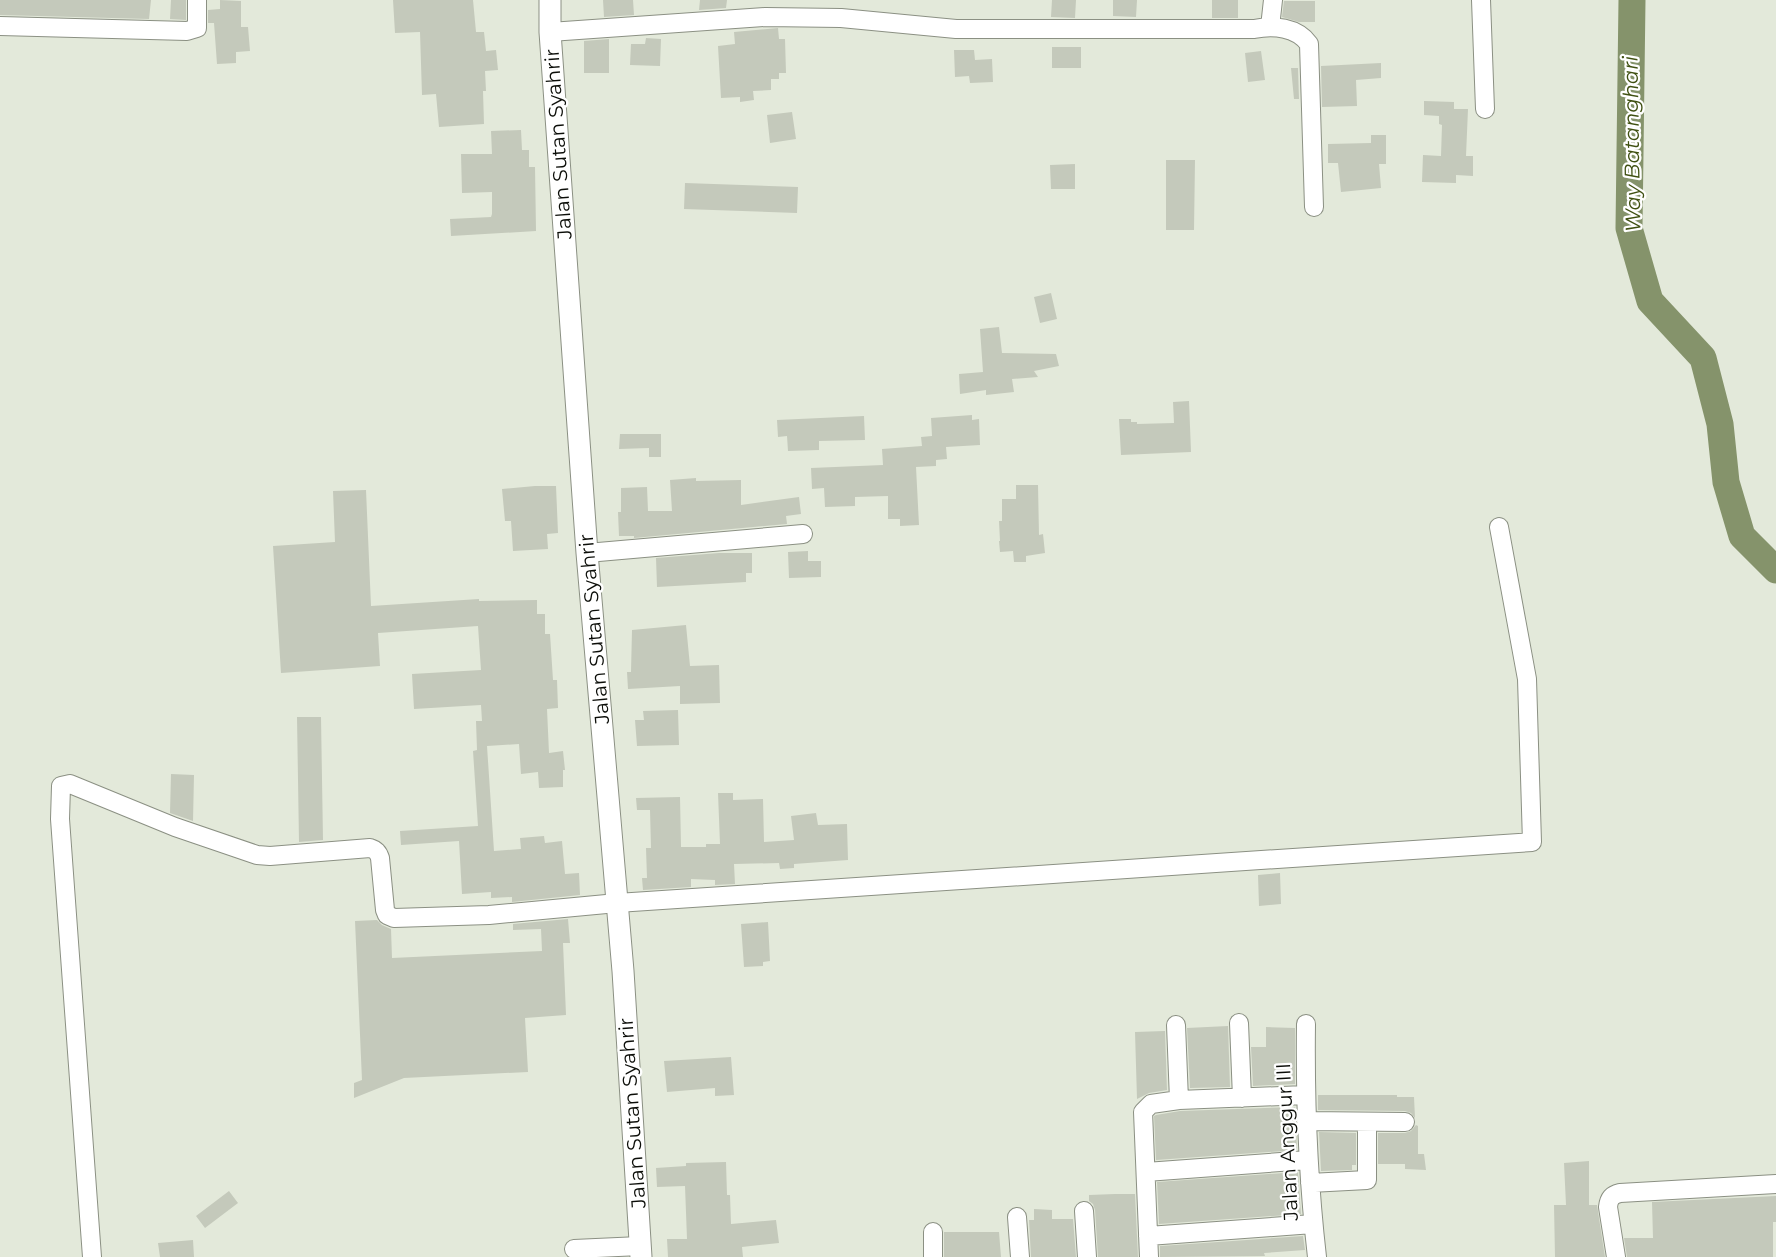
<svg xmlns="http://www.w3.org/2000/svg" width="1776" height="1257" font-family="Montserrat,sans-serif">
<style>
.lines{fill:none;stroke-linecap:round;stroke-linejoin:round}
.river{stroke:#85936b;stroke-width:27}
.building{fill:#c4c9bb}
.minor-casing{stroke:#8b9083;stroke-width:20}
.tertiary-casing{stroke:#8b9083;stroke-width:23}
.minor{stroke:#fff;stroke-width:18}
.tertiary{stroke:#fff;stroke-width:21}
.labels{text-anchor:middle;stroke-width:4.5;stroke-linejoin:round;paint-order:stroke}
.street-label{font-size:20px;fill:#0b0d08;stroke:#fff}
.water-label{font-size:21px;font-style:italic;fill:#3f5011;stroke:#fff}
</style>
<rect width="100%" height="100%" fill="#e3e9da"/>
<g class="lines">
<!-- river -->
<path class="river" d="M1632,0l-3,228 21,73 53,57 17,66 6,58 16,54 34,34"/>
</g>
<!-- building -->
<path class="building" d="M0,0h151l-2,19 -149,-4z
M171,0h15v20l-16,-1z
M220,0l21,1v26h7l2,24 -14,1v11l-19,1 -3,-41h-6v-13l12,-1z
M393,0h80l3,32h8l2,19 10,-1 2,20 -13,1 1,20h-3l1,33 -45,3 -3,-33 -14,1 -2,-63 -25,1z
M603,0h30l1,15 -30,2z
M700,0h27l-1,8 -27,2z
M1052,0h24l-1,18 -24,-1z
M1113,0h24l-1,17 -23,-1z
M1212,0h26v18h-26z
M1284,1h31v21h-16l-17,-5z
M778,28l1,11h6l1,34h-7v6h-8v11l-18,1 1,9 -14,2v-5l-19,1 -3,-52 17,-2 -1,-12z
M646,38l15,1 -1,27 -30,-1 1,-21h14z
M609,39v34h-25v-32z
M1052,47h29v21h-29z
M954,50h20l1,10 17,-1 1,23 -23,1 -1,-7 -14,1z
M1261,51l4,29 -17,2 -3,-29z
M1381,63v15l-25,2 1,26 -35,1 -1,-41z
M1291,68h7l1,31h-5z
M1424,101l30,1v7h14l-2,47h7v20l-17,-1v8l-34,-1 1,-27 18,1 1,-31 -3,-1v-8l-15,-1z
M792,112l4,27 -26,4 -3,-28z
M521,130l1,20h7v17h6l1,64 -85,5 -1,-17 41,-2 1,-3v-22l-30,1 -1,-39h31l-1,-23z
M1371,135h15v29h-7l2,24 -40,4 -3,-29h-10v-19l43,-1z
M1166,160h29l-1,70h-28z
M1075,164v25h-24l-1,-24z
M685,183l113,4 -1,26 -113,-4z
M1051,293l6,26 -17,4 -6,-26z
M999,327l3,26 54,1 3,12 -25,5 4,6 -26,2 2,13 -28,3v-5l-26,4 -1,-20 24,-2 -3,-43z
M1189,401l2,51 -70,3 -2,-36h12v3h6v2l37,-1 -1,-21z
M972,415v5l7,-1 1,26 -34,2 1,12 -11,1v6l-20,1 3,58 -19,1v-7h-12v-23l-33,1v9l-30,1 -1,-19 -12,1 -1,-21 72,-3 -1,-16 40,-3 -1,-9 11,-1 -1,-18z
M864,416l1,24 -46,1v9l-31,1 -1,-15 -9,1 -1,-17z
M620,434h41v23h-12v-9l-30,1z
M696,478v3l45,-1v25l58,-8 2,17 -15,2 1,8 -153,14v-2h-15l-1,-24h3v-24l26,-1 1,24h24l-2,-31z
M1016,485h22l1,50 4,-1 2,19 -19,3v6h-12l-1,-11 -13,1 -1,-11h1l-1,-20h3v-22h14z
M535,486h21l2,47 -11,1 1,15 -35,2 -2,-30h-6l-3,-32z
M366,490l5,116 108,-7v2l58,-1v14h8v20h5l3,46h4l1,28 -11,1 2,44 14,-2 2,19h-2v17l-24,1 -1,-16 -17,2 -2,-30 -32,2 7,105 27,-2 -1,-11 24,-2 1,7 17,-2 3,33 14,-1 1,22 -68,7v-5l-21,1v-6l-29,2 -3,-53 -58,4 -1,-14 78,-5 -5,-75 4,-1 -1,-29h6l-1,-16 -67,4 -2,-35 69,-4 -3,-44 -100,7 2,33 -99,7 -8,-127 62,-4 -2,-51z
M808,551v10h13v16l-32,1 -1,-26z
M719,553h33v20h-6v9l-89,5 -1,-29z
M686,625l4,41 29,-1 1,38 -40,1v-18l-52,3 -1,-17h4l1,-42z
M678,710l1,35 -42,1 -2,-26h9l-1,-9z
M297,717h24l2,123 -24,2z
M171,774l23,1 -1,46 -23,-8z
M718,793h15v7l30,-1 1,43 30,-2 -3,-24 25,-3 2,12 29,-1 1,36 -54,4v4l-14,1 -1,-6 -45,1 1,20 -20,1v-5l-24,-1v8l-48,3 -1,-12h5l-1,-30h5l-1,-38h-13l-1,-12 44,-1 1,50h25v-3h14z
M1280,873l1,31 -22,2 -1,-31z
M568,919l2,24h-7l3,72 -41,3 3,54 -124,6 -50,20v-15l8,-3 -7,-159 22,-1 5,5 9,4 1,29 150,-7 -1,-22 -28,1v-6z
M768,922l2,39 -7,1v4l-19,1 -3,-43z
M1228,1026l2,61 -40,1 -3,-60z
M1266,1027l29,1v56l-42,2 -2,-39h15z
M1165,1031l2,59 -18,3 -12,6 -2,-67z
M731,1057l3,38 -19,1v-8l-48,4 -3,-31z
M1318,1095h79v2h17l1,21 -4,-5 -6,-2 -87,-1z
M1295,1107l2,43 -141,10 -2,-44 2,-1 24,-4z
M1416,1125l2,1v28h6l2,16 -21,-1v-5h-27v-31h27l6,-2z
M1319,1132l37,1v32h-4v5l-31,1z
M1589,1161v44h8l8,52h-50l-1,-52h12l-2,-42z
M726,1162l1,33h3l1,29 45,-4 3,23 -37,4 1,10h-75l-1,-18h20l-2,-53 -28,1 -1,-19 30,-2v-3z
M1298,1172l3,42 -142,10 -2,-42z
M229,1191l9,12 -33,25 -9,-12z
M1115,1194h20l3,63h-40l-3,-47 -2,-6 -4,-3v-6z
M1776,1196v26h-3v35h-146l-3,-19h29l-1,-36z
M1034,1209l18,1v9h21l3,38h-45l-2,-37h5z
M944,1232h55l2,25h-57z
M1303,1236l2,14 -41,3 1,3 -105,1v-11z
M193,1240l1,17h-34l-2,-14z"/>
<g class="lines">
<defs>
<path id="minor" d="M1481,0l4,109
M0,26l187,5 10,-3v-28
M1270,27l3,-27
M550,32l215,-15 76,1 115,11h298c19,-4 43,-2 55,15l5,163
M587,553l216,-19
M1239,1023l3,75
M1306,1024c-1,78 2,155 11,233
M1176,1025l3,75
M1306,1121l99,1
M1146,1172l162,-12
M1310,1183l57,-3v-58
M1084,1211l3,46
M1017,1217l3,40
M1148,1236l165,-12
M574,1249l66,-3
M92,1257l-32,-438 1,-33 9,-2 105,43 82,28 13,1 100,-8c6,2 8,4 10,10l5,52 2,5 7,3 95,-3 128,-12 915,-61 -5,-163 -28,-152
M933,1257v-25
M1149,1257l-6,-145 8,-8 28,-4 126,-5
M1616,1257l-8,-50c1,-9 4,-12 12,-14l156,-9"/>
<path id="tertiary" d="M550,0v32l37,521 36,418 18,286"/>
</defs>
<!-- minor casing -->
<use href="#minor" class="minor-casing"/>
<!-- tertiary casing -->
<use href="#tertiary" class="tertiary-casing"/>
<!-- minor -->
<use href="#minor" class="minor"/>
<!-- tertiary -->
<use href="#tertiary" class="tertiary"/>
</g>
<g class="labels">
<!-- street labels -->
<g class="street-label">
<text transform="translate(558 144) rotate(-94)" y="7">Jalan Sutan Syahrir</text>
<text transform="translate(594 629) rotate(-95)" y="7">Jalan Sutan Syahrir</text>
<text transform="translate(632 1113) rotate(-94)" y="7">Jalan Sutan Syahrir</text>
<text transform="translate(1287 1142) rotate(-93)" y="7">Jalan Anggur III</text>
</g>
<!-- water labels -->
<g class="water-label">
<text transform="translate(1632 144) rotate(-91)" y="7">Way Batanghari</text>
</g>
</g>
</svg>
